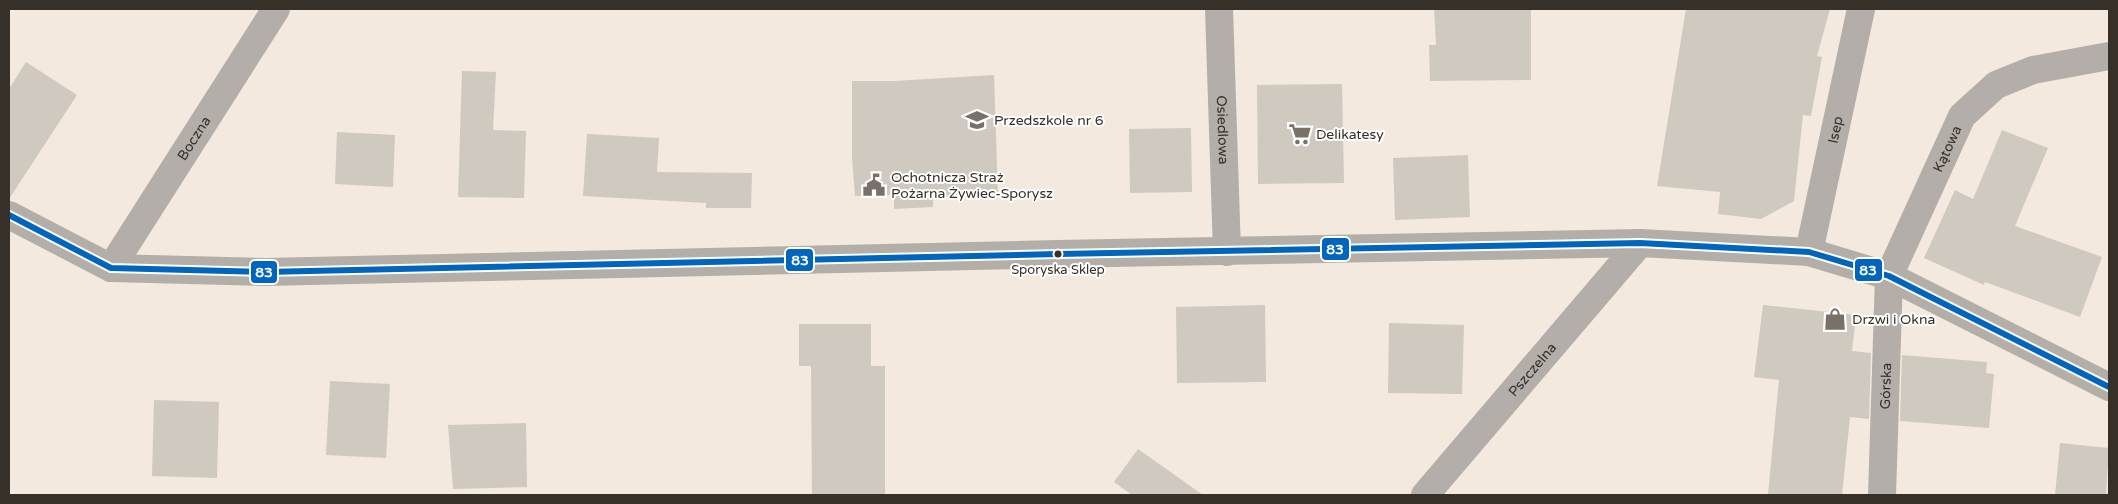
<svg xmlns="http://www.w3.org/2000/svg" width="2118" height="504" font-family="'Varela Round',sans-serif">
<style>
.building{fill:#d0c9bf}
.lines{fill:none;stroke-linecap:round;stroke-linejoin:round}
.street{stroke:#b3aea9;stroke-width:28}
.secondary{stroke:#b3aea7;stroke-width:28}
.bus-1-casing{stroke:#fff;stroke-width:10}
.bus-1{stroke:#0065bd;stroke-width:6}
.bus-dot{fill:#373028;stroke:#fff;stroke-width:2}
.labels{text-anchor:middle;stroke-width:4;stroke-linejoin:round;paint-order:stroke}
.bus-label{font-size:13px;fill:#373028;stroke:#fff}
.poi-label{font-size:14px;fill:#373028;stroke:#fff;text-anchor:start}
.street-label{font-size:14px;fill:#373028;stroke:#fff}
.line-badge{stroke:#fff;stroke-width:2}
.badge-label{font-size:14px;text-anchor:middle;font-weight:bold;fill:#fff}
</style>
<rect width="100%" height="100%" fill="#f3e9de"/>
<!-- building -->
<path class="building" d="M1434,9h97v71l-101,1 -1,-36h7z
M1686,9h144l-13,47 5,1 -11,59 -8,-1 -9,86 -33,18 -43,-5 2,-22 -63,-6z
M26,62l51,33 -68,104v-110z
M462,71l34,1 -3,58 33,1 -2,67 -66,-1z
M994,75l4,120 -65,2v10l-39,2v-14l-39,1 -3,-38v-77h42z
M1342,84l2,99 -86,1 -1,-99z
M1191,128l1,64 -62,1 -1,-64z
M2002,130l46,18 -33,78 87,31 -22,60 -95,-35 -1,3 -60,-27 31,-68 18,9z
M337,132l58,3 -2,52 -58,-3z
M587,134l72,4 -2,34 95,1 -1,35h-45v-5l-123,-7z
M1468,155l2,62 -75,3 -2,-62z
M1265,305l1,77 -89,1 -1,-76z
M1763,305l93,10 -4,36 19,2 -2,66 -19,-2 -8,78 -74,-1 11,-114 -25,-3z
M1389,323l75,2 -2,69 -74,-1z
M799,324h72v42h14v129h-73l-1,-129h-12z
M1902,355l85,7 -1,11 8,1 -5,54 -89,-7z
M330,381l60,3 -4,74 -60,-3z
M154,400l65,2 -2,76 -65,-2z
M526,423l1,64 -74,2 -5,-64z
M2060,443l49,5 -3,47h-51z
M1138,449l65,46h-71l-18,-13z"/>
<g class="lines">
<!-- street -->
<g class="street">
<path id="s1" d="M1219,9l8,243"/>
<path id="s2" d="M1809,252l52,-243"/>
<path id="s3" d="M111,268l165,-259"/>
<path id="s4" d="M1425,495l215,-252"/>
<path id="s5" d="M1882,495l7,-219 73,-160 34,-31 37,-15 76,-14"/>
</g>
<!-- secondary -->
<path class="secondary" d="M9,215l102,53 154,4 793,-18 582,-11 169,9 80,24 220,111"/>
<defs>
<path id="bus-1" d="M9,215l102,53 154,4 793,-18 582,-11 169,9 80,24 220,111"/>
</defs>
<!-- bus-1 casing -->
<use href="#bus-1" class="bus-1-casing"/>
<!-- bus-1 -->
<use href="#bus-1" class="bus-1"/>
</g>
<!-- icons -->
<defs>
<symbol id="school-bare" viewBox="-9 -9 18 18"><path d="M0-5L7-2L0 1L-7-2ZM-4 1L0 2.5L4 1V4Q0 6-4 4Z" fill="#797168" stroke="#fff" stroke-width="2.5" paint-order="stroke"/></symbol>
<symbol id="supermarket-bare" viewBox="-9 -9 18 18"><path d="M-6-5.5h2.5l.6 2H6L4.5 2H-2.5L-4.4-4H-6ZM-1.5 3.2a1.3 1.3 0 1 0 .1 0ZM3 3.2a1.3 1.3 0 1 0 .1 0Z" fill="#797168" stroke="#fff" stroke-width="2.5" paint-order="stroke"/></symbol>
<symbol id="civic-bare" viewBox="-9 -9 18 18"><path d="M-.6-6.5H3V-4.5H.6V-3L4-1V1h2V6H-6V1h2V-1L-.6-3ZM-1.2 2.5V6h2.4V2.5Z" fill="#797168" stroke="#fff" stroke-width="2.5" paint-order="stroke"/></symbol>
<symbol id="shop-bare" viewBox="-9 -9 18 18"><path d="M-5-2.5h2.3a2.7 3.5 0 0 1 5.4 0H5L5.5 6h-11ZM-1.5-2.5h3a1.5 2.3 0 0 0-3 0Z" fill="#797168" stroke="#fff" stroke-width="2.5" paint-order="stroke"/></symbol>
</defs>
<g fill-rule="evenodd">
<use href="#school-bare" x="961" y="104" width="32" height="32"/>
<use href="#supermarket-bare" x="1284" y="118" width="32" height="32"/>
<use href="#civic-bare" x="858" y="169" width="32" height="32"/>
<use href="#shop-bare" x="1819" y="303" width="32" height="32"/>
</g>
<!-- markers -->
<circle class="bus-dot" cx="1058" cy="254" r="4.5"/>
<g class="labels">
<!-- bus labels -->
<g class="bus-label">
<text x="1058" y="274">Sporyska Sklep</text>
</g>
<!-- poi labels -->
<g class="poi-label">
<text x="994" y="125">Przedszkole nr 6</text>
<text x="1316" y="139">Delikatesy</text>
<text x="891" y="182">Ochotnicza Straż<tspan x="891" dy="16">Pożarna Żywiec-Sporysz</tspan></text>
<text x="1852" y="324">Drzwi i Okna</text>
</g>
<!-- street labels -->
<g class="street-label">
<text dy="5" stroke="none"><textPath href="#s1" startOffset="121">Osiedlowa</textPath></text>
<text dy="5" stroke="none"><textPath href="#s2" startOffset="125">Isep</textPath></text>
<text dy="5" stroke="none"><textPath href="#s3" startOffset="154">Boczna</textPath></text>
<text dy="5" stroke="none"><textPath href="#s5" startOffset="359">Kątowa</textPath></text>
<text dy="5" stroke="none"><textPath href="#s4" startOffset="165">Pszczelna</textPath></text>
<text dy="5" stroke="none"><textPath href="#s5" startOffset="109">Górska</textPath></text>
</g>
</g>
<g class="line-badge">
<rect x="1321" y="237" width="29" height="24" rx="5" fill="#0065bd"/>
<rect x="785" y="248" width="29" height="24" rx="5" fill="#0065bd"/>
<rect x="1854" y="258" width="29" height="24" rx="5" fill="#0065bd"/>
<rect x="250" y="260" width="28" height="24" rx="5" fill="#0065bd"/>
</g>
<g class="badge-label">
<text x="1335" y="254">83</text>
<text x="800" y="265">83</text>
<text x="1868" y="275">83</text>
<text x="264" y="277">83</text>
</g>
<!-- border -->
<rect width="2118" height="504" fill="none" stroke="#373028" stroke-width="20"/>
</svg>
